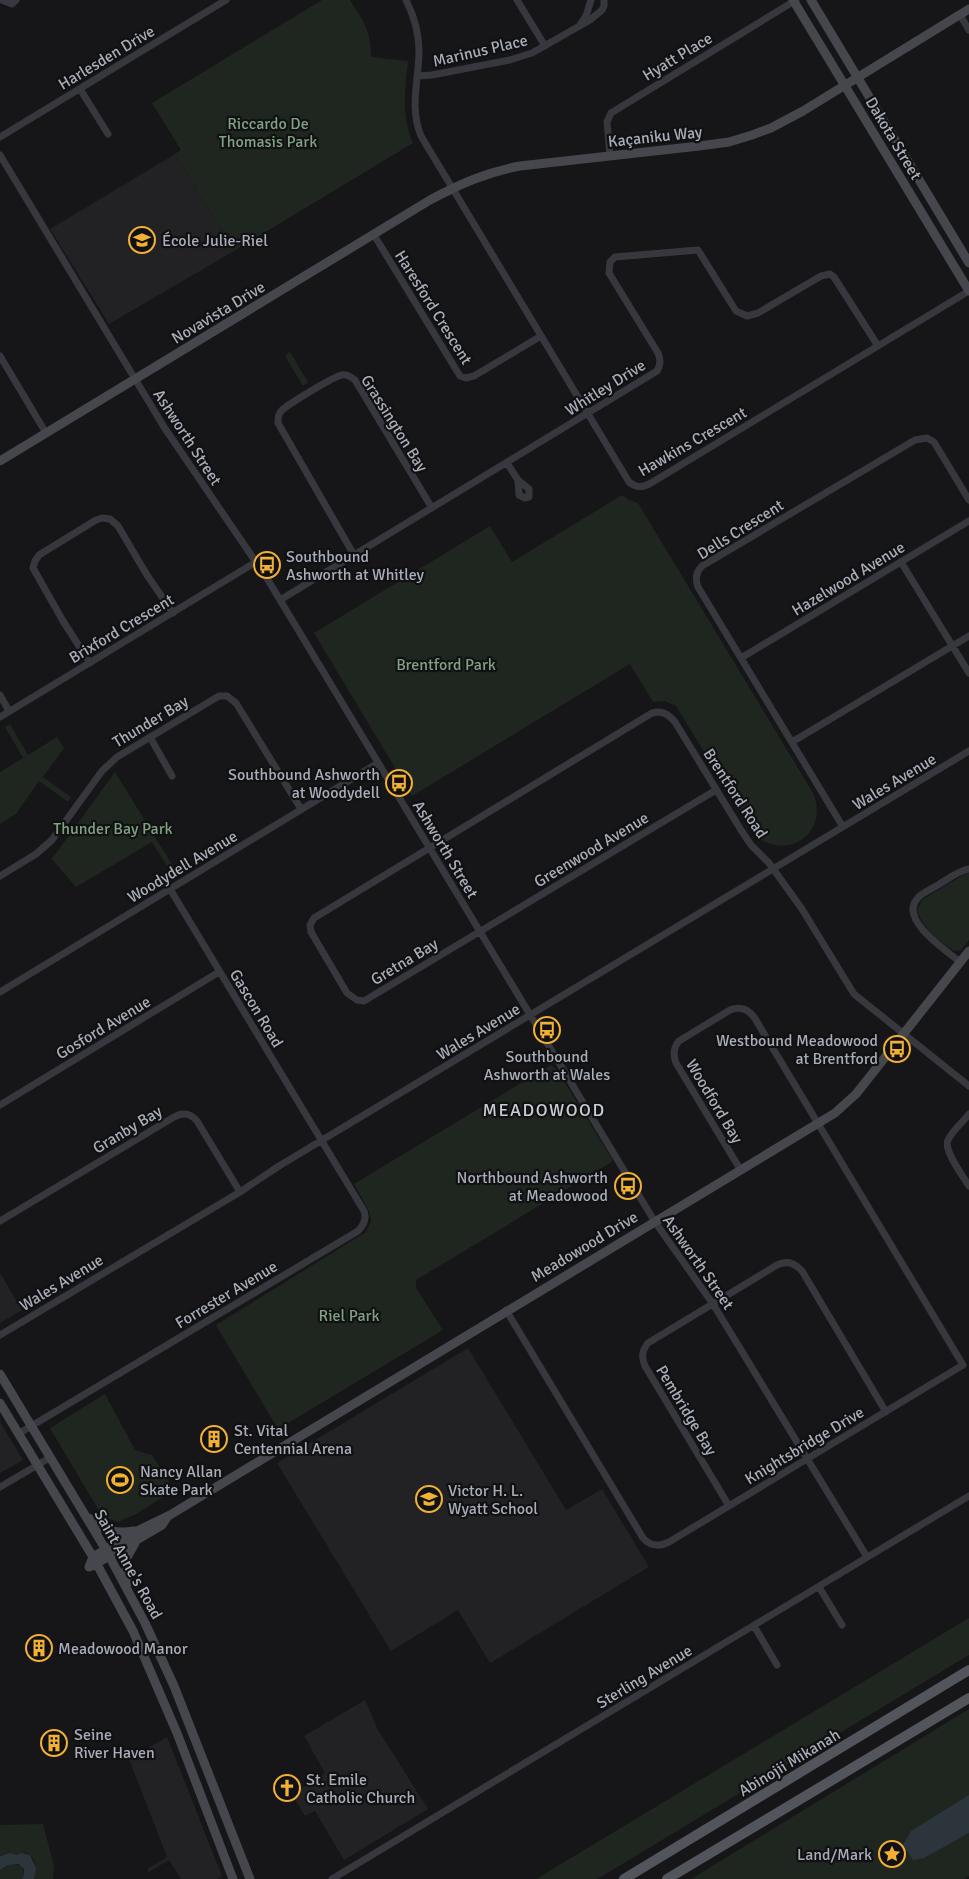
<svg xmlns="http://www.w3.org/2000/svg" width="969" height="1879" font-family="Signika,sans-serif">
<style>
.built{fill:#222225}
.green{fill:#1e261f}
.water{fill:#2c353c}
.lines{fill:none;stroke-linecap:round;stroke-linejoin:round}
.street{stroke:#37383d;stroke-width:7}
.secondary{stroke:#45474d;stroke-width:9}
.primary{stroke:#53555c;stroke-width:10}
.labels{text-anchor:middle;stroke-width:4.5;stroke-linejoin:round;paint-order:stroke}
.street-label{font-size:16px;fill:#a8adb8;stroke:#111113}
.park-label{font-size:16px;fill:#7fa381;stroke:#111113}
.poi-label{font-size:16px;fill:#a8adb8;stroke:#111113;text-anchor:start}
.neighbourhood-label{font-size:18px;letter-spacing:1.5px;fill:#c9ccd4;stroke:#111113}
</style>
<rect width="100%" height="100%" fill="#161618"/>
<!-- built -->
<path class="built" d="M175,154l59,97 -125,73 -59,-95z
M0,1273l22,37 -22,13z
M468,1348l98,162 36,-21 47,78 -159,96 -32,-53 -67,41 -114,-188z
M0,1422l23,38 -23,13z
M365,1700l13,30 50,79 -84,51 -29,-49 -10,5 -13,-22 33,-21 -21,-37z
M167,1737l55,139 -5,3h-36l-12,-19 -20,12 -2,-3 20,-12 -38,-98z"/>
<!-- green -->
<path class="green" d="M322,0h28c14,22 21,31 21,57l37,4c-3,29 -7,55 5,82l-179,108 -59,-97 6,-4 -29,-47z
M290,352l18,30 -5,4 -18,-30z
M622,495l7,5 9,3 175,290c17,39 -26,70 -58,42l-79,-129 -11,-5 -12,1 -23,-38 -218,132 -98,-163 176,-107 22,36z
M10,724l18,31 29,-18 7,11 -21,29 28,20 -3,5 -29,-21 -23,33 -16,10v-52l23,-14 -18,-31z
M115,772l61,99 -4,3 -20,-32 -76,45 -25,-29 3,-2z
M969,873v67l-8,10 -6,1c-15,-8 -33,-24 -38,-41l5,-10 41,-25z
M551,1065l6,5 55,89v3l-196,118v8l27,42 -165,99 -62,-104 150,-93 5,-11 -2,-10 -15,-27z
M105,1394l30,56 17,5 22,35 -38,24 -18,8 -16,-6 -52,-88z
M969,1618v37l-360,217 -12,7h-61z
M969,1709v167l-5,3h-273z
M43,1824l11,42 -1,13h-19c2,-7 2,-26 -9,-26 -3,0 -7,2 -10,2 -6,0 -9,-2 -15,1v-31z
M13,1864c10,1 13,6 9,15h-22v-9l8,-5z"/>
<!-- water -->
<path class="water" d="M969,1795v38l-45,25 -11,2 -10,-15 8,-14z
M10,1853l7,2 4,-2 9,2 6,13 -2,11h-12l2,-5v-5l-6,-5 -10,1 -8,5v-14z"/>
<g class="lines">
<!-- street -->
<path class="street" d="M2,0l10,4 4,-4
M406,0c8,16 13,32 13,51 0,29 -10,56 2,85l208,346c7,6 14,6 22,1l318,-192
M517,0l28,46
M960,15l9,15
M580,25l6,-9 5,-16
M417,76l15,-1 78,-15 22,-7 58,-33 12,-10 2,-4v-6
M80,89l28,45
M0,137l226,-137
M0,155l164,272 104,153 387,642 58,82 154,253
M610,156l-3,-34 4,-9 185,-113
M374,235l86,141 6,2 8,-2 67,-40
M0,356l46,77
M507,463l11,17 1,15 6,3 4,-1v-8l-11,-9
M354,555l-76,-132c0,-5 0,-9 4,-13 7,-6 52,-34 60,-35 5,-1 9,2 13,5l77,128
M901,562l68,111
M280,600l377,-229c4,-6 4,-11 1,-18l-49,-80 1,-11 5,-5 83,-7 38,61 11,5 11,-3 63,-37 9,-2 4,3 44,69
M741,658l228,-137
M90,663l-27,-42 -30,-53 2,-7 4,-6 57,-35 6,-2 8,1 8,7 29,49 26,38
M0,695l9,16
M0,717l256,-155
M150,737l22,39
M792,742l177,-106
M716,790l-352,211 -7,-1 -10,-7 -36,-61 -1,-7 4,-7 338,-205c11,-3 17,2 23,9l66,108 10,15 18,18 33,46 52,85 115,92
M843,827l-145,-240c-3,-8 -2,-15 4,-21l213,-126 12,-2 7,4 35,58
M0,876l36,-22 16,-14 50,-69 15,-14 102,-61h8l9,7 65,106
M960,962c-13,-11 -61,-42 -43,-63 4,-6 13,-9 19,-13 11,-6 21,-15 33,-17
M0,992l378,-229
M0,1105l219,-133
M969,1114c-6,8 -16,16 -21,26 -5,10 15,36 21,46
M0,1221l174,-104c9,-5 16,-4 23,4l43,71
M506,1310l137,228c7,8 16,9 26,4l294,-177 -209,-348c-6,-8 -14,-11 -24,-7l-51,31c-6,7 -6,14 -3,22l64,106
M0,1335l240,-143 39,-26 690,-415
M18,1434l340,-203c6,-6 9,-12 6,-20l-194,-322
M0,1487l51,-30
M729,1506l-84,-140c-4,-10 -3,-15 3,-23l129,-78c10,-5 18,-2 25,6l84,141
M819,1587l23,38
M754,1626l23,39
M332,1879l637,-383"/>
<!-- secondary -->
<path class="secondary" d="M793,0l176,291
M811,0l158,263
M0,461l430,-261c30,-16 57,-28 90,-34l179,-20 30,-4 23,-7 19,-7 32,-17 166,-102
M0,1374l106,176 39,73 29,63 76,193
M0,1403l93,154 40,74 44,102 56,146
M89,1518c12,13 27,16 45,13
M92,1566l70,-41 6,-9
M89,1567l4,-10 46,-27 31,-15 665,-402 21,-19 113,-143
M128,1583l-3,-22 10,-18"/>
<!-- primary -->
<path class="primary" d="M624,1879l345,-209
M667,1879l302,-181"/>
</g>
<!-- icons -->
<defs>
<symbol id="school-ring" viewBox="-11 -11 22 22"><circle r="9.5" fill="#111113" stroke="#f2b134" stroke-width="1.5"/><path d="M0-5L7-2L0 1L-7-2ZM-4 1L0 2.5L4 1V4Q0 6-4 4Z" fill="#f2b134"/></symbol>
<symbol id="bus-ring" viewBox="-11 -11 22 22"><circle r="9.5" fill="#111113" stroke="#f2b134" stroke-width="1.5"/><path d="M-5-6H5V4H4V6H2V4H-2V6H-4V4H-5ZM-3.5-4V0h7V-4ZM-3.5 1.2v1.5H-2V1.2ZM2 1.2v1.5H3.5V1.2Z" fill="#f2b134"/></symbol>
<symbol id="building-ring" viewBox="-11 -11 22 22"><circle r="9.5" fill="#111113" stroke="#f2b134" stroke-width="1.5"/><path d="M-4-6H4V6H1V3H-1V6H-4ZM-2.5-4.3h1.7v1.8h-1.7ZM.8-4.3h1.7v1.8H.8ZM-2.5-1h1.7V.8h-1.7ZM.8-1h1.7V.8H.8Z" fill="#f2b134"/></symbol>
<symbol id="stadium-ring" viewBox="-11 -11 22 22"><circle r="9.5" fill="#111113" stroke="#f2b134" stroke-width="1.5"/><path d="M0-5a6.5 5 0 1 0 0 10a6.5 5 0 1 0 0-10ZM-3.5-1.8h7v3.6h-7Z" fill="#f2b134"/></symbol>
<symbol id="church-ring" viewBox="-11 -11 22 22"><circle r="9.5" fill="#111113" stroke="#f2b134" stroke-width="1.5"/><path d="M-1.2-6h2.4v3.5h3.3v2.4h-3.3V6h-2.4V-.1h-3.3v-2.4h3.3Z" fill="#f2b134"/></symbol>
<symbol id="sight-ring" viewBox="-11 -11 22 22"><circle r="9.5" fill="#111113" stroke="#f2b134" stroke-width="1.5"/><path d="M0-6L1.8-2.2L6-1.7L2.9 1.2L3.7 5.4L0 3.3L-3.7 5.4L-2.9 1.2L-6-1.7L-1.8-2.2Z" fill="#f2b134"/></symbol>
</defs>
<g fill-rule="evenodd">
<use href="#school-ring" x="127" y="225" width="30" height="30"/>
<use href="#bus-ring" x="252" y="550" width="30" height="30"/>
<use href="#bus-ring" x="384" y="768" width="30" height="30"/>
<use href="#bus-ring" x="532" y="1015" width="30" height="30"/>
<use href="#bus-ring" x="882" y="1034" width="30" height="30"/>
<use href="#bus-ring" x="613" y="1171" width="30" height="30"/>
<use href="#building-ring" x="199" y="1424" width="30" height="30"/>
<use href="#stadium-ring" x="105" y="1465" width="30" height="30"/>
<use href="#school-ring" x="414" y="1484" width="30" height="30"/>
<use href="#building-ring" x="24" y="1633" width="30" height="30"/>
<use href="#building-ring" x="39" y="1728" width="30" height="30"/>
<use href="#church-ring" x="272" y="1773" width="30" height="30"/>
<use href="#sight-ring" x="877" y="1839" width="30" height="30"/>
</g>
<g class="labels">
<!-- street labels -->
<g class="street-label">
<text transform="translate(480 50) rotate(-13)" y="6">Marinus Place</text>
<text transform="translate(677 56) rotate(-31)" y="6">Hyatt Place</text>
<text transform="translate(106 57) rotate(-31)" y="6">Harlesden Drive</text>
<text transform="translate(655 136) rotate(-6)" y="6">Kaçaniku Way</text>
<text transform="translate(894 138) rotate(59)" y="6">Dakota Street</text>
<text transform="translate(434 307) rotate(58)" y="6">Haresford Crescent</text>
<text transform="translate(218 312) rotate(-31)" y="6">Novavista Drive</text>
<text transform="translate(605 387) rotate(-32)" y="6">Whitley Drive</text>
<text transform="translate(395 423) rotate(58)" y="6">Grassington Bay</text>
<text transform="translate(188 437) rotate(57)" y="6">Ashworth Street</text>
<text transform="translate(692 441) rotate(-30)" y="6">Hawkins Crescent</text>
<text transform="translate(740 529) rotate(-32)" y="6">Dells Crescent</text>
<text transform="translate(848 578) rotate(-31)" y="6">Hazelwood Avenue</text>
<text transform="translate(121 628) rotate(-31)" y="6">Brixford Crescent</text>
<text transform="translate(150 721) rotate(-31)" y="6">Thunder Bay</text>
<text transform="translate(894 781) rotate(-31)" y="6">Wales Avenue</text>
<text transform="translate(736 793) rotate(57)" y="6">Brentford Road</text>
<text transform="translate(446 849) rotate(59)" y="6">Ashworth Street</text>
<text transform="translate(591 849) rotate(-31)" y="6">Greenwood Avenue</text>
<text transform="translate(182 866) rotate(-31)" y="6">Woodydell Avenue</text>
<text transform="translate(404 961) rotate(-31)" y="6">Gretna Bay</text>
<text transform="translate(257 1008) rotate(59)" y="6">Gascon Road</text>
<text transform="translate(103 1027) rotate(-31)" y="6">Gosford Avenue</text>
<text transform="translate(478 1031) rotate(-31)" y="6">Wales Avenue</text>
<text transform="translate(715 1101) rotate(59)" y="6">Woodford Bay</text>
<text transform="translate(127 1129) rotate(-31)" y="6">Granby Bay</text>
<text transform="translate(584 1246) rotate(-31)" y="6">Meadowood Drive</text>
<text transform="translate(699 1262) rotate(55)" y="6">Ashworth Street</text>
<text transform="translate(61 1282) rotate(-31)" y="6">Wales Avenue</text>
<text transform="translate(226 1294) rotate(-31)" y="6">Forrester Avenue</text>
<text transform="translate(687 1410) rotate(59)" y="6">Pembridge Bay</text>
<text transform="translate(804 1445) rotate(-31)" y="6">Knightsbridge Drive</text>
<text transform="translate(129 1564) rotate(61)" y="6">Saint Anne's Road</text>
<text transform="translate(644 1676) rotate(-31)" y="6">Sterling Avenue</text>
<text transform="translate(789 1762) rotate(-31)" y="6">Abinojii Mikanah</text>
</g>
<!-- park labels -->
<g class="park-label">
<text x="268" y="129">Riccardo De<tspan x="268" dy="18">Thomasis Park</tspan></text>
<text x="446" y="670">Brentford Park</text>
<text x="113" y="834">Thunder Bay Park</text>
<text x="349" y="1321">Riel Park</text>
</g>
<!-- poi labels -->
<g class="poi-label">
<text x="162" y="246">École Julie-Riel</text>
<text x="286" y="562">Southbound<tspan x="286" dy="18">Ashworth at Whitley</tspan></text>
<text x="380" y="780" text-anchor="end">Southbound Ashworth<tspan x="380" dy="18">at Woodydell</tspan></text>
<text x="878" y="1046" text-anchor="end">Westbound Meadowood<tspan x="878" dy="18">at Brentford</tspan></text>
<text x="547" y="1062" text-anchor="middle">Southbound<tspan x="547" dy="18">Ashworth at Wales</tspan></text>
<text x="608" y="1183" text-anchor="end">Northbound Ashworth<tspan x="608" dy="18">at Meadowood</tspan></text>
<text x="234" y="1436">St. Vital<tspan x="234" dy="18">Centennial Arena</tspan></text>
<text x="140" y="1477">Nancy Allan<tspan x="140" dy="18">Skate Park</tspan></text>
<text x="448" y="1496">Victor H. L.<tspan x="448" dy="18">Wyatt School</tspan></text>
<text x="58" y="1654">Meadowood Manor</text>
<text x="74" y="1740">Seine<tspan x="74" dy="18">River Haven</tspan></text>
<text x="306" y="1785">St. Emile<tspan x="306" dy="18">Catholic Church</tspan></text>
<text x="872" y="1860" text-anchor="end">Land/Mark</text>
</g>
<!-- neighbourhood labels -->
<g class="neighbourhood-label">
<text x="544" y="1116">MEADOWOOD</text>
</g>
</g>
</svg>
